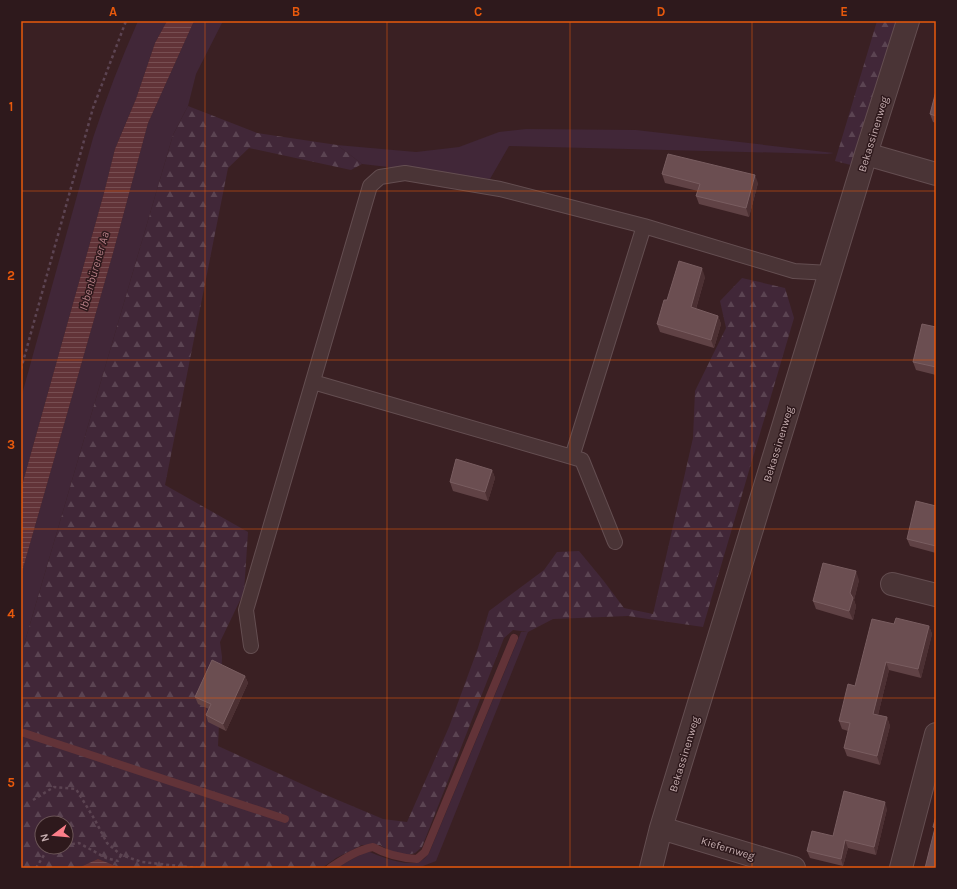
<svg xmlns="http://www.w3.org/2000/svg" width="957" height="889" font-family="Karla,sans-serif">
<style>
.green{fill:#412738}
.forest{fill:url(#forest-firs);fill-rule:evenodd}
.water{fill:url(#water-rules)}
.lines{fill:none;stroke-linecap:round;stroke-linejoin:round}
.stream{stroke:#623338;stroke-width:8}
.lane-casing{stroke:#644e51;stroke-width:16}
.street-casing{stroke:#644e51;stroke-width:24}
.path{stroke:#5c4452;stroke-width:2.5;stroke-dasharray:3 3;stroke-linecap:butt}
.lane{stroke:#4a3436;stroke-width:14}
.street{stroke:#4a3436;stroke-width:22}
.wall{fill:#604245}
.shaded-wall{fill:#4c3033}
.building{fill:#6b4e51;stroke:#795d60}
.grid{fill:none;stroke:#e8590c;stroke-width:1;stroke-opacity:0.55}
.labels{text-anchor:middle;stroke-width:3;stroke-linejoin:round;paint-order:stroke}
.street-label{font-size:11px;fill:#c6aeb0;stroke:#2e191c}
.water-label{font-size:12px;font-style:italic;fill:#b47d84;stroke:#2e191c}
.neatline{fill:none;stroke:#e8590c;stroke-width:1.5}
.grid-label{font-size:13px;text-anchor:middle;font-weight:bold;fill:#e8590c}
</style>
<defs>
<pattern id="forest-firs" width="22" height="20" patternUnits="userSpaceOnUse"><rect width="22" height="20" fill="#412738"/><path d="M5 1l3.5 6h-7zM16 11l3.5 6h-7z" fill="#5b4452"/></pattern>
<pattern id="water-rules" width="6" height="5" patternUnits="userSpaceOnUse"><rect width="6" height="5" fill="#623338"/><path d="M0 2.5h6" fill="none" stroke="#774e52"/></pattern>
</defs>
<rect width="100%" height="100%" fill="#3a2023"/>
<!-- green -->
<path class="green" d="M138,21h29l-12,22 -19,56 -21,50 -11,44 -83,296v-91l72,-260c13,-40 28,-79 45,-117z
M194,21h29l-27,53 -8,32 -15,29 -152,520v-80l92,-322 35,-130z
M526,129l110,1 198,23 -7,1 -318,-8 -19,33 -128,-15 -25,-19 79,7 43,-5 40,-15z
M521,632h7l-92,229 -18,7h-82l31,-17c13,5 42,18 55,9 3,-1 5,-5 7,-7z"/>
<!-- forest -->
<path class="forest" d="M877,21h20l-46,144 -16,-4z
M188,106l69,27 80,12 25,19 -11,6 -102,-22 -21,20 -63,317 83,47 -4,60 -24,50 2,15 -4,89 108,49 57,24 24,3 42,-95 29,-79 11,-37 55,-41 13,-18 22,-1 24,29 21,28 29,6 40,-176 2,-47 31,-63 -6,-27 22,-23 43,10 9,30 -91,309 -75,-11 -75,3 -25,13 -15,-2 -9,8 -82,209 -7,6 -11,3 -11,-3 -13,-8h-18l-26,13 -14,10h-201l-23,-9 -20,9h-57v-213l152,-520zM42,823h24v24h-24z"/>
<!-- water -->
<path class="water" d="M167,21h27l-46,102 -35,130 -92,322v-86l83,-296 11,-44 21,-50 19,-56z
M98,859l23,9h-43z"/>
<g class="lines">
<!-- stream -->
<path class="stream" d="M24,733l261,86
M330,868c14,-9 27,-18 43,-21 14,8 28,11 44,12l8,-7 89,-214"/>
<defs>
<path id="lane" d="M313,382l259,75 72,-231
M572,457l10,3 33,82
M251,646l-5,-36 124,-424 10,-9 25,-4 95,16 144,37 150,45 36,2"/>
<path id="street" d="M866,154l70,20
M892,584l44,11
M661,828l133,40
M651,868l10,-40 205,-674 42,-133
M901,868l35,-134"/>
</defs>
<!-- lane casing -->
<use href="#lane" class="lane-casing"/>
<!-- street casing -->
<use href="#street" class="street-casing"/>
<!-- path -->
<path class="path" d="M21,369l72,-261 33,-87
M33,800l21,-13 22,2 19,31 12,23 14,12 21,7 55,6
M66,845l13,-2 27,15 12,3 3,-6
M36,868l13,-21"/>
<!-- lane -->
<use href="#lane" class="lane"/>
<!-- street -->
<use href="#street" class="street"/>
</g>
<!-- wall -->
<path class="wall" d="M936,91v32l-3,-1 -3,-8z
M662,174l96,9 -9,34 -50,-13 -3,-8 2,-5 -33,-8z
M705,277l-9,32 22,7 3,8 -7,24 -54,-16 -3,-8 10,-24z
M936,327v48l-20,-5 -3,-8z
M492,470l3,8 -7,23 -35,-10 -3,-9z
M936,506v47l-26,-7 -3,-7z
M859,580l-5,20 2,6 -3,14 -37,-11 -3,-8z
M894,624l35,2 3,8 -11,44 -32,-8 -11,45 9,2 3,9 -10,39 -33,-9 -3,-8 4,-17 -6,-2 -3,-8 16,-35z
M245,676l3,7 -22,48 -18,-9 -2,-7 3,-6 -11,-5 -3,-7z
M887,809l-11,46 -28,-7 -5,18 -33,-8 -3,-7 26,-15z"/>
<!-- shaded-wall -->
<path class="shaded-wall" d="M755,175l3,8 -9,34 -3,-9z
M702,268l3,9 -11,38 -3,-8z
M718,316l3,8 -7,24 -3,-8z
M492,470l3,8 -7,23 -3,-9z
M856,571l3,9 -5,20 2,6 -3,14 -4,-9 1,-18z
M929,626l3,8 -11,44 -3,-9z
M886,662l3,8 -13,53 -3,-9z
M245,676l3,7 -22,48 -3,-7z
M887,717l3,9 -10,39 -3,-9z
M885,802l2,7 -11,46 -2,-8z
M845,840l3,8 -5,18 -2,-7z"/>
<!-- building -->
<path class="building" d="M936,91v25l-6,-2z
M668,154l87,21 -9,33 -50,-12 4,-12 -38,-10z
M679,261l23,7 -11,39 27,9 -7,24 -54,-16 7,-24h3z
M922,324l14,3v40l-23,-5z
M456,459l36,11 -7,22 -35,-10z
M916,501l20,5v40l-29,-7z
M823,563l33,8 -6,22 3,5 -4,13 -36,-10z
M896,618l33,8 -11,43 -32,-7 -13,52 14,3 -10,39 -33,-8 6,-25 -11,-2 9,-37 7,2 17,-67 22,5z
M212,660l33,16 -22,48 -17,-9 5,-11 -16,-7z
M844,791l41,11 -11,45 -29,-7 -4,19 -34,-8 5,-20 21,5z
M936,816v52h-11l10,-40 -2,-1z"/>
<!-- grid -->
<path class="grid" d="M205,21v847M387,21v847M570,21v847M752,21v847M21,191h915M21,360h915M21,529h915M21,698h915"/>
<g class="labels">
<!-- street labels -->
<g class="street-label">
<text transform="translate(873 134) rotate(-73)" y="4">Bekassinenweg</text>
<text transform="translate(778 444) rotate(-73)" y="4">Bekassinenweg</text>
<text transform="translate(684 754) rotate(-73)" y="4">Bekassinenweg</text>
<text transform="translate(728 848) rotate(17)" y="4">Kiefernweg</text>
</g>
<!-- water labels -->
<g class="water-label">
<text transform="translate(94 271) rotate(-74)" y="4">Ibbenbürener Aa</text>
</g>
</g>
<!-- border -->
<rect width="957" height="889" fill="none" stroke="#2e191c" stroke-width="44"/>
<!-- north arrow -->
<g transform="translate(54 835) rotate(254)"><circle r="19" fill="#2e191c" stroke="#6b5557"/>
<path d="M0-3L7 15L0 10L-7 15Z" fill="#fc7e89"/>
<text y="-6" font-size="11" font-weight="bold" text-anchor="middle" fill="#c6aeb0">N</text>
</g>
<rect x="22" y="22" width="913" height="845" class="neatline"/>
<g class="grid-label">
<text x="113" y="16">A</text>
<text x="296" y="16">B</text>
<text x="478" y="16">C</text>
<text x="661" y="16">D</text>
<text x="844" y="16">E</text>
<text x="11" y="111">1</text>
<text x="11" y="280">2</text>
<text x="11" y="449">3</text>
<text x="11" y="618">4</text>
<text x="11" y="787">5</text>
</g>
</svg>
